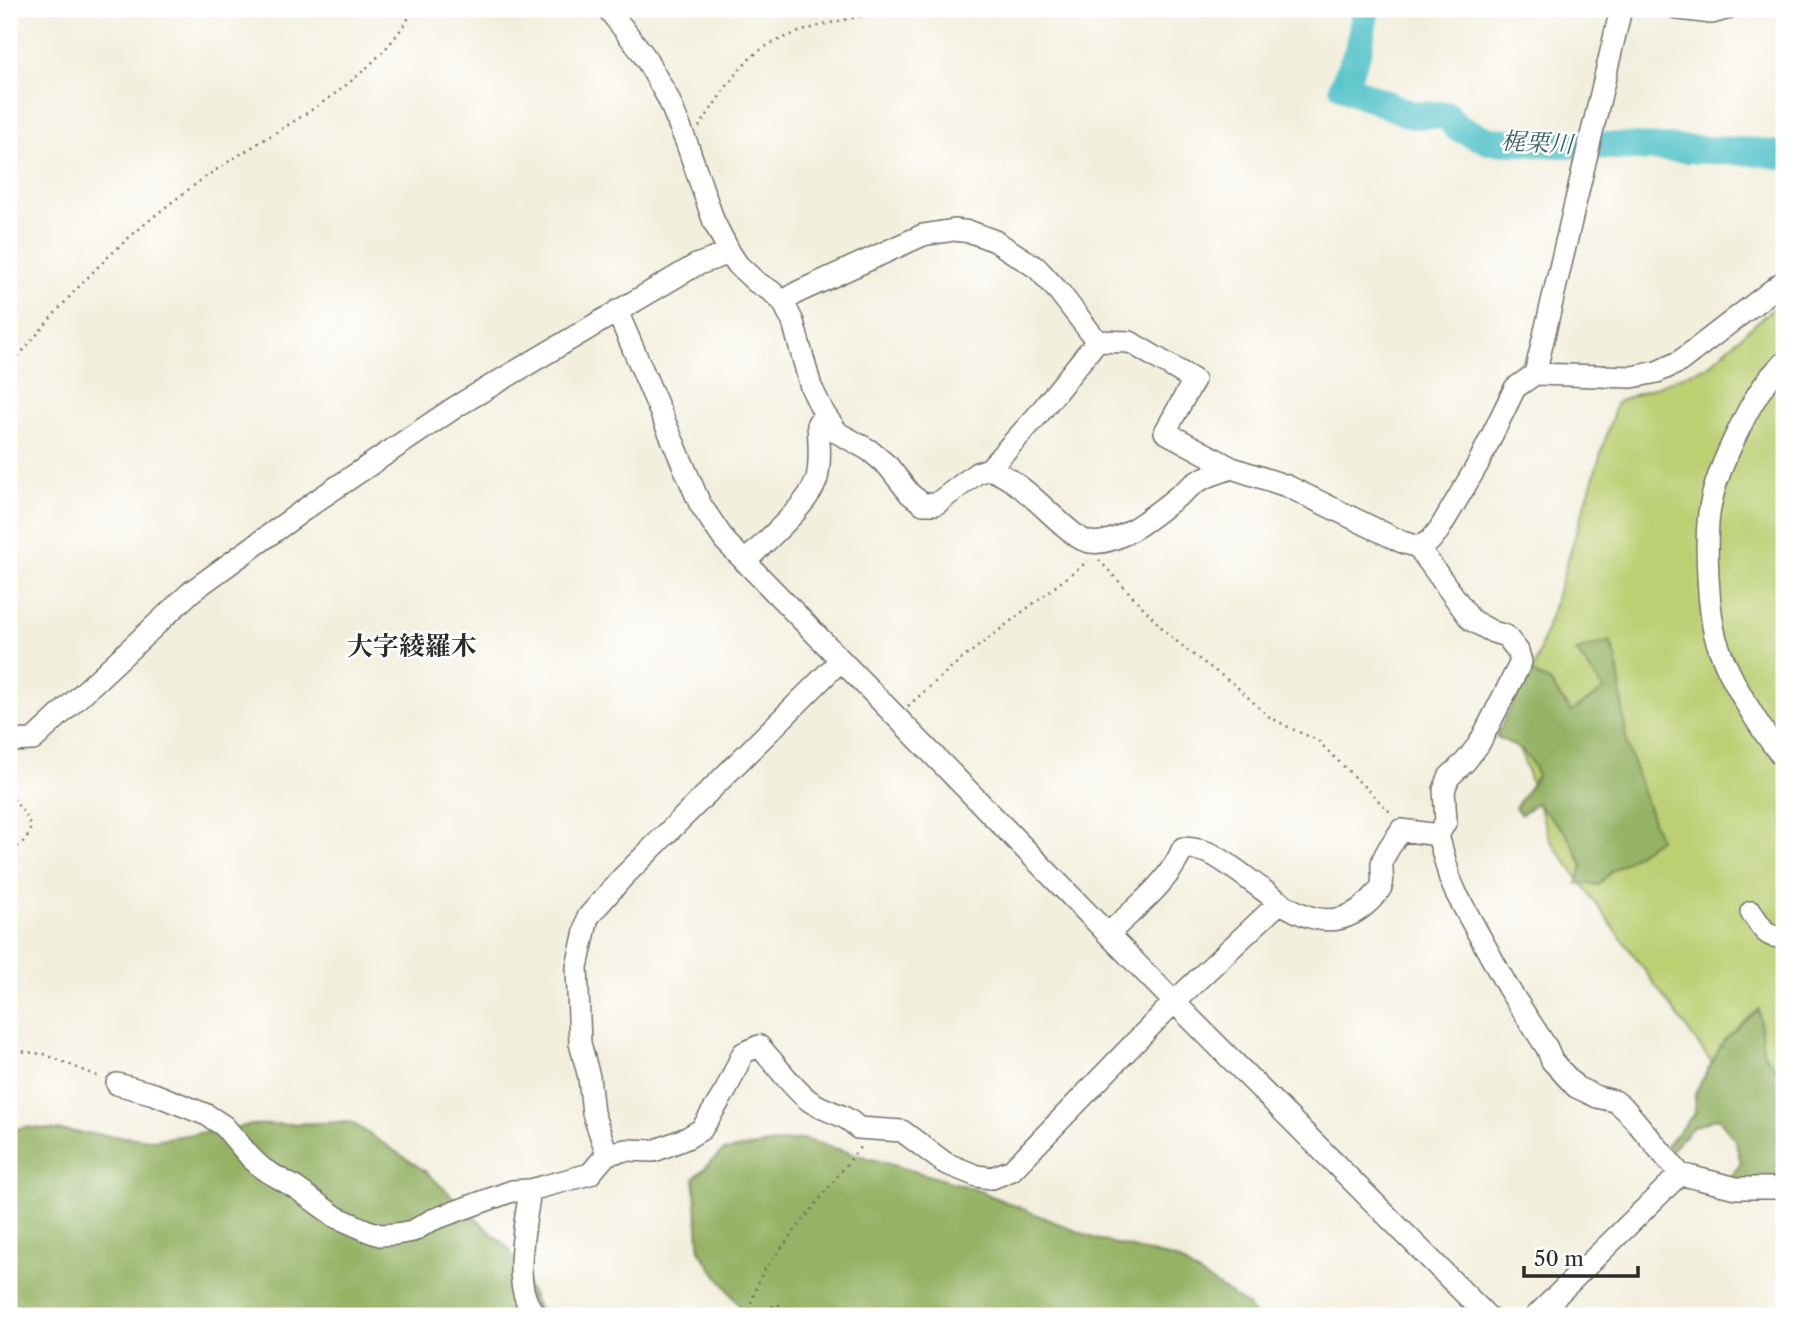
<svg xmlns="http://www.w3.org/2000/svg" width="1793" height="1325" font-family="'Libre Caslon Text','Noto Serif JP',serif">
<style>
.green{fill:#bccf73;stroke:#747d4f;stroke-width:2}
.forest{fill:#95b265;stroke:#606e48;stroke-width:2}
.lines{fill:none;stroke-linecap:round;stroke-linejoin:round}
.river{stroke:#55c3c9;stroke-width:28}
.minor-casing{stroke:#717069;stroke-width:24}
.path{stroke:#717069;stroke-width:2.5;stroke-dasharray:2 5;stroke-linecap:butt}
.minor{stroke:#fff;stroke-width:21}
.labels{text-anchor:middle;stroke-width:5;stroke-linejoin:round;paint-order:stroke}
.water-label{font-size:24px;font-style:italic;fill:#3a6062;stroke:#fff}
.quarter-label{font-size:26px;font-weight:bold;fill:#2b2b2b;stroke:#fff}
</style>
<rect width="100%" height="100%" fill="#fff"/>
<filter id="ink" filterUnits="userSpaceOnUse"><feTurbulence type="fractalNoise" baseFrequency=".0143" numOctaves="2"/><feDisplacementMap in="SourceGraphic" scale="14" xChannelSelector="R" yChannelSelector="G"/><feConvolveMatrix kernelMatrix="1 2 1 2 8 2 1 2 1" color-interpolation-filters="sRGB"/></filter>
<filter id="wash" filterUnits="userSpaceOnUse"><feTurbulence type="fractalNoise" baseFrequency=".00686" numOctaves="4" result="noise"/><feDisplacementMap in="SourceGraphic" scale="28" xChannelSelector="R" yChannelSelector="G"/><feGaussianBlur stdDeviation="1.57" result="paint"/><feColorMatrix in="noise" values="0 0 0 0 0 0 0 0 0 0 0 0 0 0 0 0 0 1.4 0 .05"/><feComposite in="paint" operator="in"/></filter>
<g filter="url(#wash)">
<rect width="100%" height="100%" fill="#f3efdd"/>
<!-- green -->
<path class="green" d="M1784,298v859h-4l-230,-317 -33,-100 19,-78 81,-260 91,-36z"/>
<!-- forest -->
<path class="forest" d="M1610,641l7,20 10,83 32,95 -48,33 -13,13 -21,-2 6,-18 -17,-32 -30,-30 -15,12 -6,-7 22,-32c-5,-23 -21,-29 -41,-40l33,-64 20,9 22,31 33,-22 -28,-39z
M1759,1009l4,43 21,27v98l-13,4 -44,1 14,-19 -6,-23 -17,-22 -25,9 -25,26 -3,-6 30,-34v-20l29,-52z
M351,1122l74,49 85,79 32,66h-533v-186l17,-3 127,13 99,-15z
M803,1139l169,49 124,51 80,20 71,46 8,11h-508l-47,-64 -6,-74 29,-27z"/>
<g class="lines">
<!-- river -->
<path class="river" d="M1366,9l-8,42 -15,35 69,29h35l9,12 33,14 270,11 25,4"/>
</g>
</g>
<g filter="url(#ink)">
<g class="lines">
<defs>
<path id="minor" d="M608,9l35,45 25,44 19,46 27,78 16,31 8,12 18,17 15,9 12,11 10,20 18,65 14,28 13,18 31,17 19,16 22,28 13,10h13l41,-31 12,-4 48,-53 60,-75
M1679,9l33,4 14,-4
M783,302l15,-10 125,-57 31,-5 17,2 24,9 42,27 23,25 37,48
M617,311l83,193 25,37 449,461 313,314
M1097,341l33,1 64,38 -29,52 67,36 55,18 115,56 16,5 53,73 22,12 13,4 12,15 3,11 -42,82 -14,18 -16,15 -5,13 2,31 -8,14
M1784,363c-20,17 -34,43 -45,66 -13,27 -26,55 -30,85 -4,29 -1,101 8,128 11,34 43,89 67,116
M1535,374l86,-365
M989,469c35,13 59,46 89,68 34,24 92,-38 119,-55 11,-7 24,-10 35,-14
M1418,547l12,-6 9,-11 39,-66 37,-76 20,-14 97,3 25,-5 22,-10 105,-81
M745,562c19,-20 66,-59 72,-84 4,-17 2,-37 1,-55l7,-8
M9,741l24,-1 159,-149 127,-92 138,-93 239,-141 34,-12
M1438,835l12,44 6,14 52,95 39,60 5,13 24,26 21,10 18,4 11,9 54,64 56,14h48
M1751,912c11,14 14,28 33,24
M1108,934c27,-26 61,-51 75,-86 11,1 22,2 32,8 50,28 106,104 162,37 9,-10 4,-18 5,-30 2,-11 14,-24 19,-33l37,5
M117,1084l37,10 53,21 17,11 27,32 12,11 33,19 40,29 32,14 12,4 16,-1 17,-3 19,-11 80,-29 18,-1 60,-16 17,-20 19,-4 28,1 33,-13 15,-9 24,-39 17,-37 16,-7c16,17 31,39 48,53 18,14 37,13 51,29l44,3 43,32 32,13 15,2 20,-8 162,-168 106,-100
M607,1154l-14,-41 -4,-36 -9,-34 -3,-76 11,-50 34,-39 218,-217
M530,1190c-4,32 -22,104 8,126
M1536,1316l144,-142"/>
</defs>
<!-- minor casing -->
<use href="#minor" class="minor-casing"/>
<!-- path -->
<path class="path" d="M699,127c17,-24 37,-59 60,-76 33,-24 115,-39 156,-42
M9,367c28,-32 55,-66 85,-96 32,-33 69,-63 106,-90 74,-53 168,-90 214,-172
M1099,560l67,72 22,19 48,35 32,30 24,13 25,11 76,75
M908,706l45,-40 135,-105
M9,793c20,29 35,36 0,60
M9,1050l35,4 58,24
M746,1316l16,-43 99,-127
M753,1316l24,-12 27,12"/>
<!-- minor -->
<use href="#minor" class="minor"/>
</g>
</g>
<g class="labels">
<!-- water labels -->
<g class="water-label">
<text transform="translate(1537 143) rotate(3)" y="8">梶栗川</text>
</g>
<!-- quarter labels -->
<g class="quarter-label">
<text x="412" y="655">大字綾羅木</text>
</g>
</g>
<!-- margin -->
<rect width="1793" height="1325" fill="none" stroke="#fff" stroke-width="35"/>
<!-- scale -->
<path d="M1524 1266v10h114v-10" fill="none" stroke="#2b2b2b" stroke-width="3.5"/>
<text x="1534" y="1266" font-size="21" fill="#2b2b2b" stroke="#ffffff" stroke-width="5" paint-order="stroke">50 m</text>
</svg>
